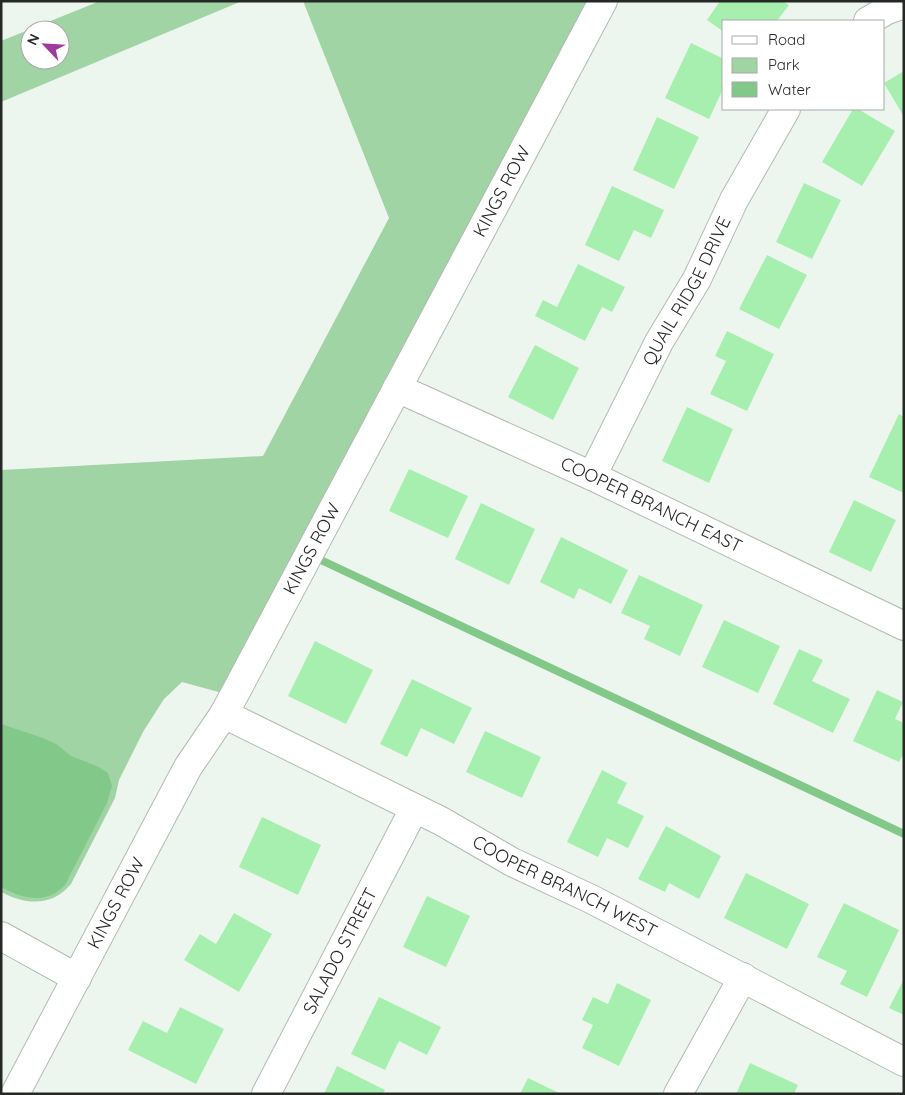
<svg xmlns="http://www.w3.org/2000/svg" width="905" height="1095" font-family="Quicksand,sans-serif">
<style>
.green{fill:#a1d4a5;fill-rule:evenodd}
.water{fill:#82c888}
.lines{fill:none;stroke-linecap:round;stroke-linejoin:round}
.stream{stroke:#82c888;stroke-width:8}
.building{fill:#a7efae}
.street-casing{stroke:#b2bab2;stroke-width:30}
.secondary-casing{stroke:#b2bab2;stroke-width:30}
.street{stroke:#fff;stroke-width:28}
.secondary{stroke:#fff;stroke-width:28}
.labels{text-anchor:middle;stroke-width:4;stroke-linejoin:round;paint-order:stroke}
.street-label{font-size:18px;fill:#252825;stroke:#fff}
</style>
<rect width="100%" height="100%" fill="#edf6ee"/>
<!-- green -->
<path class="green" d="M100,1H242L1,102V41ZM30,30H60V60H30Z
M303,1H603L233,696L182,682L164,699L143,732L119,780L115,798L71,884C52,907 26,905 1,892V470L263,456L389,218Z"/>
<!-- water -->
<path class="water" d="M1,724L43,738L56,744L71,756L99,767L108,773L112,786L107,803L65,885C46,905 24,899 1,887Z"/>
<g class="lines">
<!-- stream -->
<path class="stream" d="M323,561L904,834"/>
</g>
<!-- building -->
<path class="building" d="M720,1H783L789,5L777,21H724V32L707,20Z
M691,43L724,59V87L709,119L665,98Z
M904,71V117L884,83Z
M853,109H858L895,131L862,186L822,162Z
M657,117L699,137L674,189L633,170Z
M804,183L841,200L812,259L776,242Z
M612,186L664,210L651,238L634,230L619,261L585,245Z
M767,255L807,275L779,329L739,309Z
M578,264L625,287L612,312L602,307L585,341L535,316L543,300L557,307Z
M727,331L774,354L747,411L710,394L726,361L715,356Z
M535,345L579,368L553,420L508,397Z
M687,407L733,429L709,483L662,461Z
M899,414L904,417V493L869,477Z
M409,469L468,496L448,538L389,511Z
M854,500L896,520L871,572L829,552Z
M481,503L535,529L509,585L455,559Z
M561,537L628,570L611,604L579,588L574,599L540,582Z
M639,575L703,605L680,656L644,639L650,626L621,613Z
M724,620L780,646L758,693L702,667Z
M315,641L373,670L346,724L288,696Z
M799,649L823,660L812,681L850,699L833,733L773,704Z
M412,679L472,708L454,744L421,728L407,757L380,744Z
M877,690L903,702L895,719L904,723V753L899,762L853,741Z
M485,731L541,757L522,798L466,772Z
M602,770L627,783L617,803L644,816L628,848L607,838L598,857L567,842Z
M262,817L321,845L298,895L239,867Z
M666,826L721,856L699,899L669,883L665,892L638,879Z
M746,873L809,904L787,949L724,918Z
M427,896L470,916L446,967L403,947Z
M844,903L899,930L867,997L840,984L847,971L817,957Z
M234,913L272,934L239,992L184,960L200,934L216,944Z
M904,979V1015L889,1008Z
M617,983L651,1000L619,1066L582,1048L593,1025L582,1020L593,997L608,1004Z
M379,997L441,1027L427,1055L399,1041L385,1070L351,1054Z
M180,1007L224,1029L196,1084L128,1050L143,1021L167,1033Z
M750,1063L798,1085L794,1094H736Z
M337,1066L385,1090L383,1094H324Z
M528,1078L561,1094H520Z"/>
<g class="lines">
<defs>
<g id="street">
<path d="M868,21L887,10L904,4"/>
<path id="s1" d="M397,388L592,476L904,626"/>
<path id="s2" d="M592,476L659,342L697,279L734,200L786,109"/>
<path id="s3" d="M224,714L441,821L512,862L591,899L904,1062"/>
<path d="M1,936L77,978"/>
<path id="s4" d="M266,1094L414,809"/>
<path d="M678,1094L743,977"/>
</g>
<g id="secondary">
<path id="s5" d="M15,1094L188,767L224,714L603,1"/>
</g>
</defs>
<!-- street casing -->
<use href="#street" class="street-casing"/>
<!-- secondary casing -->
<use href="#secondary" class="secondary-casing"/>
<!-- street -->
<use href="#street" class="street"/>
<!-- secondary -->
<use href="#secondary" class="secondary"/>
</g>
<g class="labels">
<!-- street labels -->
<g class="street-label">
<text dy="6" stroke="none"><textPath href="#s5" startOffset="1026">KINGS ROW</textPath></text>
<text dy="6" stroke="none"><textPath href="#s2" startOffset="208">QUAIL RIDGE DRIVE</textPath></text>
<text dy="6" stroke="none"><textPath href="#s1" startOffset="280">COOPER BRANCH EAST</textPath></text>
<text dy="6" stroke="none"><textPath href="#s5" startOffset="621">KINGS ROW</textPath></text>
<text dy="6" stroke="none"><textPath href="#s3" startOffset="382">COOPER BRANCH WEST</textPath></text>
<text dy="6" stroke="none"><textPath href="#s5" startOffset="216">KINGS ROW</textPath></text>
<text dy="6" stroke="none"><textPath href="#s4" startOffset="161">SALADO STREET</textPath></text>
</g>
</g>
<!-- border -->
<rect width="905" height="1095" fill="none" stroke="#252825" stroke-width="5"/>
<!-- legend -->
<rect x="722" y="20" width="162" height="90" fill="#ffffff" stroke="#a8a9a8"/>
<rect x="732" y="36" width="25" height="8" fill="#ffffff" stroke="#a8a9a8"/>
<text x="768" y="45" font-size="15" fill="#252825">Road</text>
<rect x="732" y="58" width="25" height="15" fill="#a1d4a5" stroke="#a8a9a8"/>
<text x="768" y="70" font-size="15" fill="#252825">Park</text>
<rect x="732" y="82" width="25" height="15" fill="#82c888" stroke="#a8a9a8"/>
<text x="768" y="95" font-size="15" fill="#252825">Water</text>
<!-- north arrow -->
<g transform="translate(45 45) rotate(295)"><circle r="24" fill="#ffffff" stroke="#a8a9a8"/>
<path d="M0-4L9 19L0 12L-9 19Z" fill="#9e3ba1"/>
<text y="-8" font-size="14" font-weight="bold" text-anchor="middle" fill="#252825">N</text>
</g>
</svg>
